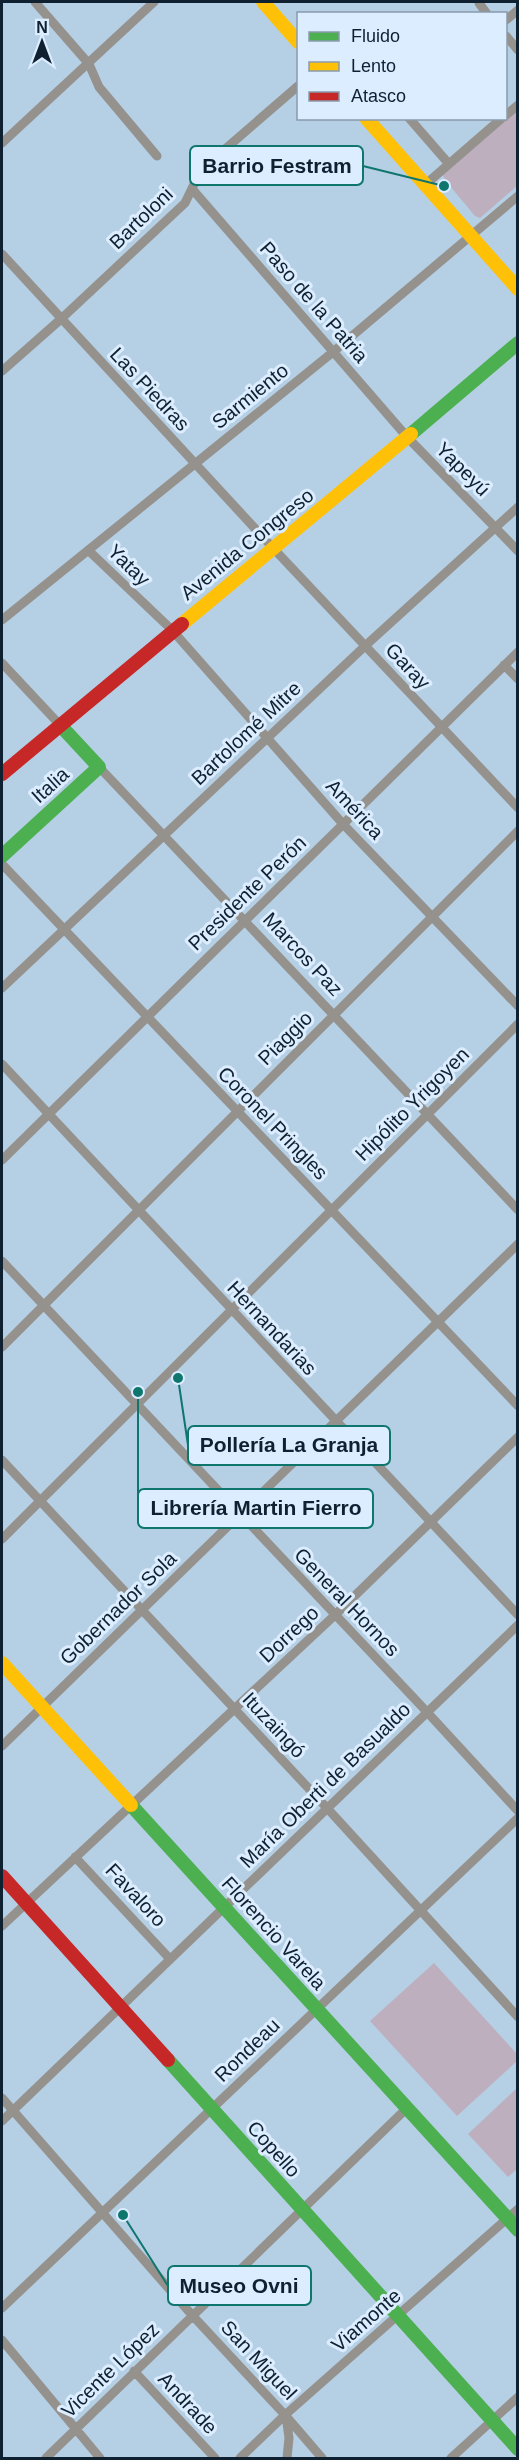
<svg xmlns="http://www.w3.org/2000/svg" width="519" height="2460" font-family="Arial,sans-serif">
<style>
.green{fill:#beafbe}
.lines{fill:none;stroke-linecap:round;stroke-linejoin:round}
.street{stroke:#95928e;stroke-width:9}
.fast{stroke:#4caf50;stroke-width:14}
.slow{stroke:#ffc107;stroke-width:14}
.jam{stroke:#c62828;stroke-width:14}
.labels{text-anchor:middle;stroke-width:6;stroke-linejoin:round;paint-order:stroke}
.street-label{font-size:20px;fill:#0f2131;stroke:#dbedfe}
.leader{fill:none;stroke:#0f766e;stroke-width:2}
.callout-dot{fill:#0f766e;stroke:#dbedfe;stroke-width:2}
.callout{fill:#dbedfe;stroke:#0f766e;stroke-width:2}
.callout-label{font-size:21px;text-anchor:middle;font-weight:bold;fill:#0f2131}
</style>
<rect width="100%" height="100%" fill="#b5cfe5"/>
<!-- green -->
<path class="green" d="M517,110V186L480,218L475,216L445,180L443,175Z
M434,1963L517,2054V2061L457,2116L370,2021Z
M517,2088V2169L508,2177L468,2134Z"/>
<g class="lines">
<!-- street -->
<path class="street" d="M35,2L89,64L99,87L157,156
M479,3L487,14
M506,20L518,10
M506,36L518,50
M506,115L518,105
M409,118L449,164
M2,143L154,2
M426,184L502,118
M193,190L408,438L518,551
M2,254L273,548L518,808
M2,371L61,319L185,203L198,176L209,163L298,86
M88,550L172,630L343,824L518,1006
M2,620L333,352L518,196
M2,663L60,725
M504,665L518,679
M99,767L518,1210
M2,864L518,1406
M2,988L365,646L518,507
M2,1064L518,1615
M2,1160L518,652
M2,1261L427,1712L518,1811
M2,1347L518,831
M2,1460L327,1808L518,2017
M2,1539L518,1024
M2,1746L518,1244
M75,1857L170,1959
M2,1926L335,1615L518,1437
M2,2098L192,2315L285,2415L322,2458
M2,2121L518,1625
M2,2308L518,1818
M2,2340L100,2458
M134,2371L215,2458
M286,2416L289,2438L287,2458
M46,2458L407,2108
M240,2458L285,2415L518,2209
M451,2458L518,2397"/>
<!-- fast -->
<path class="fast" d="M411,434L518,343
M2,856L99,767L60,725
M131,1805L518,2230
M168,2060L518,2449"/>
<!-- slow -->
<path class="slow" d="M263,2L298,42
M366,118L518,289
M182,624L411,434
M2,1663L131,1805"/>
<!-- jam -->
<path class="jam" d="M2,774L182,624
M2,1876L168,2060"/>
</g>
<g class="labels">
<!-- street labels -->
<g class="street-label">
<text transform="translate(141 218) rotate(-44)" y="7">Bartoloni</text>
<text transform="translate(314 302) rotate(49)" y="7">Paso de la Patria</text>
<text transform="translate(150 389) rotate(47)" y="7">Las Piedras</text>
<text transform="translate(250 396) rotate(-39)" y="7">Sarmiento</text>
<text transform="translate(463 469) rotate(45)" y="7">Yapeyú</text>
<text transform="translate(247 544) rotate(-39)" y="7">Avenida Congreso</text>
<text transform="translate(129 565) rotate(44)" y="7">Yatay</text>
<text transform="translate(408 666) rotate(47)" y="7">Garay</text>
<text transform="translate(246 733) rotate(-43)" y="7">Bartolomé Mitre</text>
<text transform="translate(50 785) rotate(-42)" y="7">Italia</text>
<text transform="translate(355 809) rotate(47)" y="7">América</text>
<text transform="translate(247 893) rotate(-44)" y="7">Presidente Perón</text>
<text transform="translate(303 954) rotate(47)" y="7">Marcos Paz</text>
<text transform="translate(285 1038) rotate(-45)" y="7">Piaggio</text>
<text transform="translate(412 1104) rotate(-45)" y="7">Hipólito Yrigoyen</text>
<text transform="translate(273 1123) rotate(46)" y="7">Coronel Pringles</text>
<text transform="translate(272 1328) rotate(47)" y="7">Hernandarias</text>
<text transform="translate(347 1602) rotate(46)" y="7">General Hornos</text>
<text transform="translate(118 1608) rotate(-44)" y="7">Gobernador Sola</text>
<text transform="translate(289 1634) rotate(-43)" y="7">Dorrego</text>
<text transform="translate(274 1725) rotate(47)" y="7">Ituzaingó</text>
<text transform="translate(325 1785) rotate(-44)" y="7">María Oberti de Basualdo</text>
<text transform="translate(136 1895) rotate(47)" y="7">Favaloro</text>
<text transform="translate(274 1933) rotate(48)" y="7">Florencio Varela</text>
<text transform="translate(247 2050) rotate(-44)" y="7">Rondeau</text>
<text transform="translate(274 2149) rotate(48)" y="7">Copello</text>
<text transform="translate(366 2320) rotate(-41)" y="7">Viamonte</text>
<text transform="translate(259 2360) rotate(47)" y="7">San Miguel</text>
<text transform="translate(110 2370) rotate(-44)" y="7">Vicente López</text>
<text transform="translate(188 2403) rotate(47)" y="7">Andrade</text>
</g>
</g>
<!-- callouts -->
<path class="leader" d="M444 186L363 166M178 1378L188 1445M138 1392L138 1508M123 2215L168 2286"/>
<g class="callout-dot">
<circle cx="444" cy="186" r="6"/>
<circle cx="178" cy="1378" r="6"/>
<circle cx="138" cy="1392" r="6"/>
<circle cx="123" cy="2215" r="6"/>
</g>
<g class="callout">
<rect x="190" y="146" width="173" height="39" rx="6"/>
<rect x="188" y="1426" width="202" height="39" rx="6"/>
<rect x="138" y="1489" width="235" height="39" rx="6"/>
<rect x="168" y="2266" width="143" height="39" rx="6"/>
</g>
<g class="callout-label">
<text x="277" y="173">Barrio Festram</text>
<text x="289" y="1452">Pollería La Granja</text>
<text x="256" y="1515">Librería Martin Fierro</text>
<text x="239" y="2293">Museo Ovni</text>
</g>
<!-- border -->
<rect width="519" height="2460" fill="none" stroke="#0f2131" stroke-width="6"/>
<!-- legend -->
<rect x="297" y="12" width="210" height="108" fill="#dbedfe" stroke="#899bac" stroke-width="1.5"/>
<rect x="309" y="32" width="30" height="9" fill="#4caf50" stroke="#899bac" stroke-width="1.5"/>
<text x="351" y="42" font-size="18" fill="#0f2131">Fluido</text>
<rect x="309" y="62" width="30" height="9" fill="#ffc107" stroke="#899bac" stroke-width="1.5"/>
<text x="351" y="72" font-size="18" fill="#0f2131">Lento</text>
<rect x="309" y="92" width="30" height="9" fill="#c62828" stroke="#899bac" stroke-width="1.5"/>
<text x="351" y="102" font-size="18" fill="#0f2131">Atasco</text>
<!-- north arrow -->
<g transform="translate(42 42)" stroke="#dbedfe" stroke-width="4.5" paint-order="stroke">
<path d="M0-4.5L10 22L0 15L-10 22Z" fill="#0f2131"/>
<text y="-9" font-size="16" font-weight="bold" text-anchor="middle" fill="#0f2131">N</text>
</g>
</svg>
